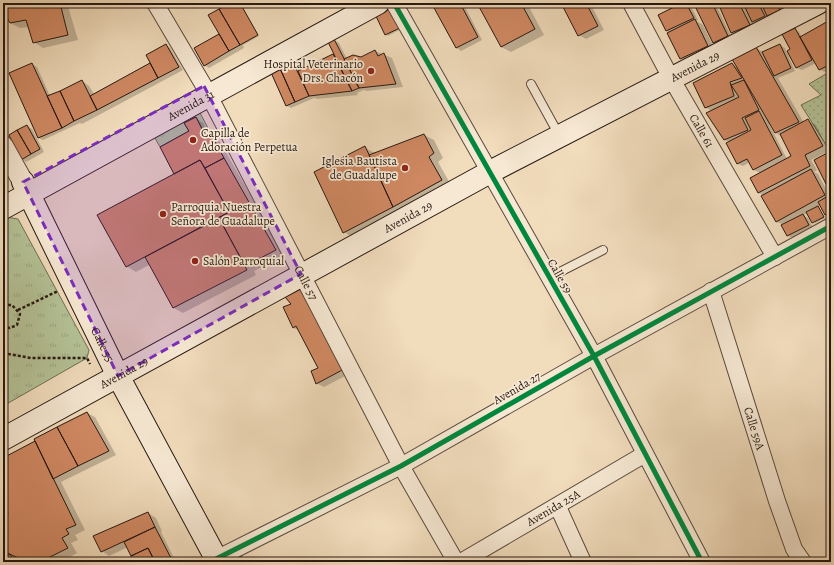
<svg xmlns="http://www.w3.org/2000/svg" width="834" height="565" font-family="Alegreya,serif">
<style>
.grass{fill:url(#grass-tufts);stroke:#6e6d54}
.garden{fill:url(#garden-dots);stroke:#6e6d54}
.shadow{fill:#0003;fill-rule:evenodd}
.building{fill:#d08963;stroke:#271812}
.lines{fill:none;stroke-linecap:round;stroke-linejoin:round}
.service-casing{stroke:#5a493c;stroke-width:10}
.minor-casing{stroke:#5a493c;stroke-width:18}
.tertiary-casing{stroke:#5a493c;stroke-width:22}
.secondary-casing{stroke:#271812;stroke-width:24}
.path{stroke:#271812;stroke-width:2.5;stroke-dasharray:3 2;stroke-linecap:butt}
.service{stroke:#f6e8d3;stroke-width:8}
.minor{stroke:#f6e8d3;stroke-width:16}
.tertiary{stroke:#f6e8d3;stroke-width:20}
.secondary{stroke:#f6e8d3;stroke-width:22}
.cycleway-casing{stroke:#f6e8d3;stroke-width:8}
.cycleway{stroke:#00873e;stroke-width:5}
.marked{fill:#7b2cbf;fill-opacity:0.2;stroke:#7b2cbf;stroke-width:3;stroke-dasharray:8 5;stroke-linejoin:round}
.poi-dot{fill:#8f2418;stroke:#f6e8d3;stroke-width:1.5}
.labels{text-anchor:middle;stroke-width:3.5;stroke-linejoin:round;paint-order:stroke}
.poi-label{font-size:12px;fill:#271812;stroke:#f6e8d3;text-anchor:start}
.street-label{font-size:12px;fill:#271812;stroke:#f6e8d3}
</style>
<defs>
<pattern id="grass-tufts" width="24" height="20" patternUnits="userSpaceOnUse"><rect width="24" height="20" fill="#b4c296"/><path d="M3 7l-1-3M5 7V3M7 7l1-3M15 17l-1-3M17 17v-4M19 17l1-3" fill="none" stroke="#9ba680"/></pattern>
<pattern id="garden-dots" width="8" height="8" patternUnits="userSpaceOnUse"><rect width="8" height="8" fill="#b4c296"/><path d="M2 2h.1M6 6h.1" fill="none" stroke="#9ba680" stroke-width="1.8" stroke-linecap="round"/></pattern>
</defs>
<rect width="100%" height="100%" fill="#f1dcbc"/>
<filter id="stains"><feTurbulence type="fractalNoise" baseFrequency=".005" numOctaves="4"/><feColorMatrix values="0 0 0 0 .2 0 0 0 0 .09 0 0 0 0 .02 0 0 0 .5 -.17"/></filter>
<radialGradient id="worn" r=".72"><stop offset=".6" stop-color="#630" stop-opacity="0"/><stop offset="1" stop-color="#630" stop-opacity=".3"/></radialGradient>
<!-- grass -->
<path class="grass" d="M197,107L209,130L204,133L196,117L184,123L189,131L160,147L151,131Z
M6,217L18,219L89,350L87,358L3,406V218Z"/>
<!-- garden -->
<path class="garden" d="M831,71V99L827,102L831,108V146L828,148L801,105L821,95L809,84Z"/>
<!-- shadow -->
<path class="shadow" d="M3,3H67L78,40L43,48L34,42L29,27L20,28L10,23L3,10Z
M232,3H240L259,36L243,45L244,48L209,68L204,65L195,48L220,34Z
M279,3H292L283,7Z
M441,3H463L482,40L461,51L457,48L435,6Z
M478,3H527L544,35L511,52L501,47Z
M533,3H545L539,6Z
M562,3H590L604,30L586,39L579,35Z
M664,3H689L698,20L696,21L703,25L715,50L688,63L681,58L670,33L667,31L659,16L671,10Z
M698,3H715L732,38L719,45L714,42Z
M719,3H800L787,9L781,6L784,12L772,18L767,15L769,19L758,24L753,21L756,29L740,36L732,32Z
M375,12L405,27L388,36Z
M830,21L831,69L825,72L820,70L816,63L802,70L797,68L791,49L795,29L799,32L802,37Z
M334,40L339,43L347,59L361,58L375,51L392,58L403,87L367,91L364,90L357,93L358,95L317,99L314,98L291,108L286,105L291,59L296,62L300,71L333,55L336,57Z
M166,45L170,48L183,70L82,124L80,123L43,140L39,138L32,64L37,67L50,96L82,81L89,86L94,94L151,64Z
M780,45L785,48L795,71L778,78L804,123L808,121L816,125L829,151L811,160L817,170L814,172L818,174L831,198V214H826L821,205L818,207L825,218L815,223L808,213L803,215L808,218L813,228L793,238L788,236L782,224L777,222L764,196L759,193L760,173L754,170L750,162L743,166L738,164L730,142L725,140L712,111L705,107L732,64L739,69L756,48L763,52ZM771,123L776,133L781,136L792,157L787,159L769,124Z
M196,118L203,123L208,132L216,135L285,255L254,271L256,275L183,313L174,308L151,264L136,272L126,266L176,174Z
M27,126L32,129L44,152L26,162L22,159Z
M424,135L434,140L443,158L438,162L451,185L354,238L344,232L365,148L375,153Z
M293,304L353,372L324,387L316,383L319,369L300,331L294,328L284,308Z
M87,413L95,417L116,455L61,482L85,530L75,535L78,540L71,543L77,553L61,562H27L13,556L17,562L13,558H11L13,562H3V559L11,555L3,551V459Z
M148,513L156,518L162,531L161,532L176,562H134L128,547L109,556L102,551Z
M241,557L249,561V562H238L237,560Z"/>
<!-- building -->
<path class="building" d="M3,3H60L68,35L33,43L26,20L10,23L3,12Z
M230,3H240L258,35L240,45L219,9Z
M278,3H288L280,7Z
M439,3H460L478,37L456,48L433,6Z
M477,3H521L535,29L501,47Z
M561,3H586L598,26L578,36Z
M662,3H674L665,8Z
M682,3H686L694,18L666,31L658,15Z
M696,3H712L728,36L713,43L694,4Z
M718,3H739L750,25L731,33Z
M743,3H758L765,16L752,22Z
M761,3H777L780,10L767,16Z
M780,3H791L781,7Z
M385,6L395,8L404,26L385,35L374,12Z
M219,9L240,45L229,51L208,15Z
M695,19L708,46L680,59L667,33Z
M830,20L831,64L819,70L800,37Z
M795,28L812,60L796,68L787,51L790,49L782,34Z
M219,34L229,51L204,66L194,48Z
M334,39L359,88L352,91L328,42Z
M166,44L179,67L158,78L146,55Z
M780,44L791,68L774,76L762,52Z
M756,47L799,122L775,133L732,59Z
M375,50L378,56L384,53L396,84L359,88L344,59L353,55L361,57Z
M333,54L352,91L309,96L298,71Z
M291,58L309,96L295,102L278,64Z
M32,63L62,128L38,138L9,73Z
M150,63L158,78L97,110L90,96Z
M732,63L742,78L730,82L734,96L705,108L693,83Z
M278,64L295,102L286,106L269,68Z
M82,80L97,110L74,121L60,91Z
M744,80L759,110L742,118L748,130L724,140L706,113L739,97L731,85Z
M60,91L74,121L62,128L47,96Z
M759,111L782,155L753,170L747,159L737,164L726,143L751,130L745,118Z
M196,117L204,133L209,130L224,158L205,168L200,160L174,174L160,147L189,131L184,123Z
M808,119L823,146L805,155L810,166L758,193L750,178L791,156L780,134Z
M27,125L40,149L31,154L17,130Z
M17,130L31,154L21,160L9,135Z
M424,134L434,153L429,157L442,180L393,207L369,155Z
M365,146L393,207L343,233L314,172Z
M831,151V194L814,160Z
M224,158L276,250L245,266L219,218L229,212L205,168Z
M200,160L229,212L126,267L97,215Z
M811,169L825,195L776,222L761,196Z
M828,196L831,202V212L825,215L818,202Z
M818,206L824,217L812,223L806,212Z
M803,214L809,225L787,236L781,225Z
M219,218L247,270L173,308L145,257Z
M305,287L346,368L316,384L311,371L318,368L296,326L293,328L283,307L291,304L285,297Z
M87,412L109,451L78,466L57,427Z
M57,427L78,466L53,479L34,439Z
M35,441L76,525L66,529L69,534L62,538L68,548L40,562H27L3,551V517L8,514L3,506V458Z
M3,506L8,514L3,517Z
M148,512L155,527L101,552L93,536Z
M155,527L173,562H155L148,548L131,556L124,542Z
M148,548L155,562H133L131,556Z
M10,554L14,562H3V558Z
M241,556L244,561L237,562L235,559Z"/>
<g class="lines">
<defs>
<path id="service" d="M531,84L559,135
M550,277L603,250"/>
<g id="minor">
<path id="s1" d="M155,3L204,86L401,466L456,562"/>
<path d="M394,3L594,356L702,562"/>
<path id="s2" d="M631,3L671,78L775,257"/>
<path id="s3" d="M711,291L777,501L794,549L803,562"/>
<path d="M558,507L583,562"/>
<path d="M216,559L401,466L594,356L831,226"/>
<path id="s4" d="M461,562L645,454"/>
</g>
<path id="tertiary" d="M3,146L23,182"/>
<g id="secondary">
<path id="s5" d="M23,182L118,376L218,562"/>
<path id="s6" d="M3,208L378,3"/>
<path id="s7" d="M3,439L490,172L818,3"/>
</g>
</defs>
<!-- service casing -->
<use href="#service" class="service-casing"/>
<!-- minor casing -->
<use href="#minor" class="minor-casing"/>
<!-- tertiary casing -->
<use href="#tertiary" class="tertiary-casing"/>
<!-- secondary casing -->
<use href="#secondary" class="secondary-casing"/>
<!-- path -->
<path class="path" d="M3,305H12L20,314L17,325L10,328L3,327
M18,310L58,291
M3,353L31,358H87L90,364"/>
<!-- service -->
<use href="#service" class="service"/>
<!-- minor -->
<use href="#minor" class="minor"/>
<!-- tertiary -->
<use href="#tertiary" class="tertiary"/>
<!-- secondary -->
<use href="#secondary" class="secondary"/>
<defs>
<path id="cycleway" d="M394,3L594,356L702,562
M210,562L401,466L594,356L831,226"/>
</defs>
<!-- cycleway casing -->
<use href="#cycleway" class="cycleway-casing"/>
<!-- cycleway -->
<use href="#cycleway" class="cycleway"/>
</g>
<!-- marked area -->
<path class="marked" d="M204,86L301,274L118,376L23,182Z"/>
<!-- markers -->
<g class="poi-dot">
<circle cx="371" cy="71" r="4"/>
<circle cx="193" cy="140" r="4"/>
<circle cx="405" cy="168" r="4"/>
<circle cx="163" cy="214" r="4"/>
<circle cx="195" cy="261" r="4"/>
</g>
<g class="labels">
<!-- poi labels -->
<g class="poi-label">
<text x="363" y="68" text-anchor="end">Hospital Veterinario<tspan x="363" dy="14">Drs. Chacón</tspan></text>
<text x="201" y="137">Capilla de<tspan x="201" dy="14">Adoración Perpetua</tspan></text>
<text x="397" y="165" text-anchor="end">Iglesia Bautista<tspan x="397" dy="14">de Guadalupe</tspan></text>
<text x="171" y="211">Parroquia Nuestra<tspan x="171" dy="14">Señora de Guadalupe</tspan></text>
<text x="203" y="265">Salón Parroquial</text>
</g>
<!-- street labels -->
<g class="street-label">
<text dy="4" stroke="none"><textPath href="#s7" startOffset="786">Avenida 29</textPath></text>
<text dy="4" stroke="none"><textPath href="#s6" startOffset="214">Avenida 31</textPath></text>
<text dy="4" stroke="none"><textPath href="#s2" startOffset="146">Calle 61</textPath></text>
<text dy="4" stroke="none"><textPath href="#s7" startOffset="462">Avenida 29</textPath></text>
<text transform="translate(560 276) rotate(60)" y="4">Calle 59</text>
<text dy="4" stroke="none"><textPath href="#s1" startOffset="318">Calle 57</textPath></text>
<text dy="4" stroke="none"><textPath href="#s5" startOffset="181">Calle 55</textPath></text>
<text dy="4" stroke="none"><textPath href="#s7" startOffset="138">Avenida 29</textPath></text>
<text transform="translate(517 388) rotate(-30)" y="4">Avenida 27</text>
<text dy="4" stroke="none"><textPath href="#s3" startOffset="144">Calle 59A</textPath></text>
<text dy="4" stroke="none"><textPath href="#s4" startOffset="107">Avenida 25A</textPath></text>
</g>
</g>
<!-- margin -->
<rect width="834" height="565" fill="none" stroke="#f1dcbc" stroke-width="16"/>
<rect x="4" y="4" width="826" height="557" fill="none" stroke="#271812" stroke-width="2"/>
<rect x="8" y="8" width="818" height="549" fill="none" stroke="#271812"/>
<rect width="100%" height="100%" filter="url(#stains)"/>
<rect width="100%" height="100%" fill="url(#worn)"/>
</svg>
